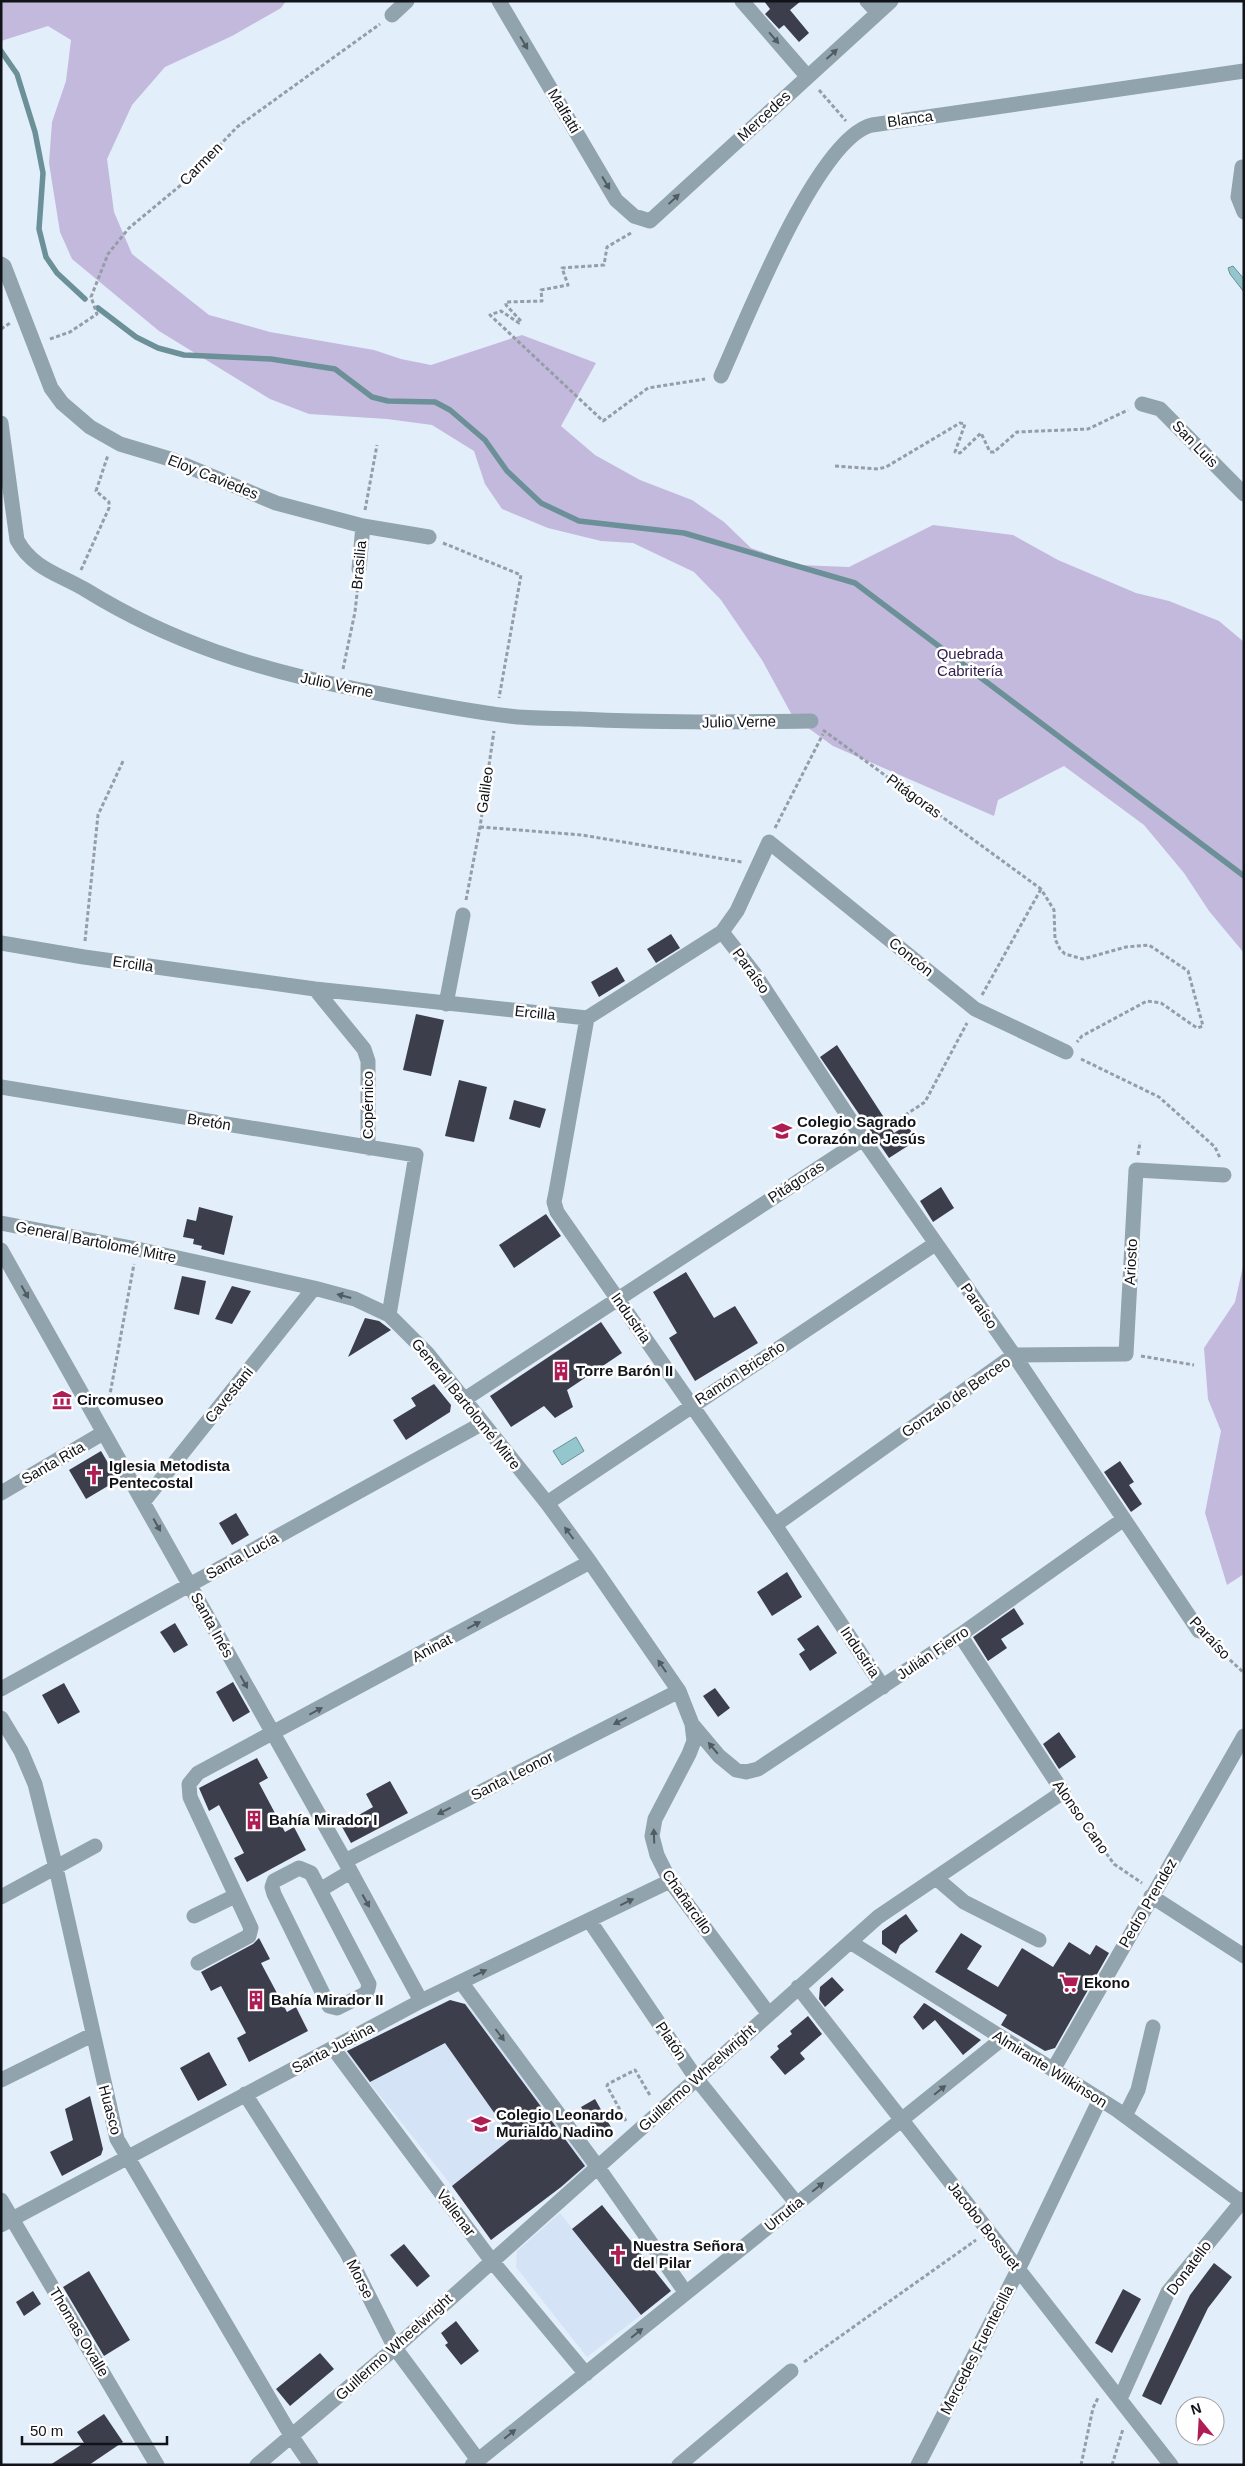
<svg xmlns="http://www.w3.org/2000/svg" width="1245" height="2466" font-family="Helvetica,sans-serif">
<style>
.built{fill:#d4e3f6}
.green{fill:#c3b9dd}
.water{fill:#94c6ce;stroke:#6c9097}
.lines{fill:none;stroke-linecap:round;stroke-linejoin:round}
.stream{stroke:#6c9097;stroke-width:5.5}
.building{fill:#3c3f4b}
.path{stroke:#959da7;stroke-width:3;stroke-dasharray:4 2.5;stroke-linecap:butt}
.minor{stroke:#91a3ac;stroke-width:15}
.oneway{fill:#505b62}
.labels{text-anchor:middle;stroke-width:5;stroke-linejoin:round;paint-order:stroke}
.street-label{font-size:15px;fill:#101318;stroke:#fff}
.park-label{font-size:15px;fill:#32204f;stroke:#fff}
.poi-label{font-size:15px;font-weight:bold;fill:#101318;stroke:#fff;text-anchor:start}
</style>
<rect width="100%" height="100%" fill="#e3eefb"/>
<!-- built -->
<path class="built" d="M450,2001L469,2004L590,2166L491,2240L452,2186L345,2052Z
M560,2213L641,2315L587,2357L516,2267L517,2251Z"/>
<!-- green -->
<path class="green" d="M1,1H286L281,8L232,36L165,67L132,105L107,159L114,212L132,254L209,315L270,332L374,350L401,359L431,365L522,335L596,363L561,426L595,455L640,480L692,500L724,522L751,548L799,565L849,567L933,525L1013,535L1058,560L1136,593L1169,601L1219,621L1244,642V953L1209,911L1184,873L1144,825L1064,766L998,800L994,816L833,746L793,717L762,660L721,600L694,572L633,543L601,541L548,528L502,509L485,484L474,451L432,425L387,419L309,414L270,399L159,331L72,259L60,232L49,163L52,122L66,81L71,40L48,26L1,41Z
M1244,1262V1574L1227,1585L1205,1513L1221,1431L1208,1399L1204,1348L1235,1302Z"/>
<!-- water -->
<path class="water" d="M1233,266L1244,279V292L1230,274L1228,268Z
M576,1437L584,1451L562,1465L553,1451Z"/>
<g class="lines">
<!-- stream -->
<path class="stream" d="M1,51L17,74L35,132L43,173L39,229L46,257L57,273L85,299
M98,308L136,337L158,348L184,355L271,359L335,369L372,397L388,401L435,402L450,410L485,440L507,471L541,503L579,521L684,533L855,583L1244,876"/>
</g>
<!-- building -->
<path class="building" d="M764,1H801L790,10L809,33L799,42L784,25L779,29L765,14L770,9Z
M671,934L680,948L656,963L647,949Z
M617,967L625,981L599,997L591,982Z
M416,1014L444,1020L431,1076L403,1070Z
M837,1045L894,1133L907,1125L917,1140L889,1158L820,1057Z
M459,1080L487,1087L474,1142L445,1136Z
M514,1100L546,1109L540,1128L509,1119Z
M941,1187L954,1208L933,1222L920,1201Z
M199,1207L233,1216L224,1255L201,1249L202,1246L193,1244L194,1239L183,1237L187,1219L196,1221Z
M546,1214L561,1236L514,1268L499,1245Z
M686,1272L714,1318L735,1306L758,1343L695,1381L669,1338L677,1333L653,1292Z
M182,1276L206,1281L199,1315L174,1309Z
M232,1286L251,1291L232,1324L215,1319Z
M365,1318L379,1321L391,1330L348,1357Z
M601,1322L622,1353L567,1390L573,1407L555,1418L544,1406L511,1427L490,1396Z
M434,1384L451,1405L450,1412L406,1440L393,1420L416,1406L411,1398Z
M101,1451L118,1480L86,1499L69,1470Z
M1120,1461L1134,1482L1129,1485L1142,1504L1131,1512L1104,1472Z
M236,1513L249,1535L232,1545L219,1523Z
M787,1572L802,1597L772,1616L757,1592Z
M1014,1608L1024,1624L1001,1639L1007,1648L988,1661L973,1637Z
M175,1623L188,1645L174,1653L160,1632Z
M818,1625L837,1653L810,1671L799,1654L805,1650L797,1639Z
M233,1682L250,1712L233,1722L216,1692Z
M64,1683L80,1712L58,1724L42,1695Z
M715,1688L730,1708L718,1717L703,1696Z
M1059,1732L1076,1757L1059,1769L1043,1744Z
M257,1758L268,1778L259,1783L285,1832L294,1827L306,1850L247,1882L234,1858L244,1853L219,1805L209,1811L199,1788Z
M390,1781L408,1813L351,1843L341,1825L373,1807L366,1794Z
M906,1914L918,1931L900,1945L896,1954L882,1944V1931Z
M961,1933L982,1946L967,1969L998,1987L1022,1948L1053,1967L1069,1942L1090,1955L1096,1945L1109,1953L1055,2048L1045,2051L1001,2025L1007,2015L935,1972Z
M259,1938L270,1959L261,1963L287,2012L296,2007L308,2031L249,2062L237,2038L246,2033L221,1986L211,1991L201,1972L253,1944Z
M832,1977L844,1990L825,2007L819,1999L820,1987Z
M450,2000L465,2004L585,2166L561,2187L491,2240L452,2186L512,2138L445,2043L370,2082L347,2051Z
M924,2003L926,2004L981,2040L963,2055L935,2020L923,2030L913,2017Z
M808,2016L822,2034L800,2053L805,2059L785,2075L770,2057L779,2049L777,2046L792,2034L790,2031Z
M209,2052L227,2085L198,2101L180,2068Z
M90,2096L103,2149L101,2155L62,2176L50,2152L73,2140L65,2109Z
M595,2099L612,2129L598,2136L581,2107Z
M602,2205L671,2291L641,2315L572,2229Z
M404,2244L430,2276L417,2287L390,2255Z
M1214,2263L1232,2277L1208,2308L1161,2405L1142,2396L1190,2295Z
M89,2271L130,2340L104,2356L63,2287Z
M1123,2289L1141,2299L1112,2353L1095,2343Z
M33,2291L41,2304L24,2316L16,2302Z
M456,2321L479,2351L461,2365L445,2345L448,2343L441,2333Z
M320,2353L334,2369L290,2406L276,2389Z
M104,2414L123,2442L89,2465H50L84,2443L77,2432Z"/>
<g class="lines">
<!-- path -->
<path class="path" d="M819,90L846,121
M631,233L607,247L604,265L562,268L568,285L541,290L542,301L506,302V305L521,321L519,323L501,311L490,315L603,421L648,388L705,379
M1,329L10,323
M50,339L70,332L97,314L91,297L108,254L129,228L187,180L237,127L380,24
M835,466L878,469L886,467L960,423L965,424L955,452L960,453L981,433L990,452H994L1017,432L1088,429L1128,410
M365,510L377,445
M443,543L521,575L499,698
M81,570L109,508V502L96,491L108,455
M343,669L355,612L358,584
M823,730L1041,889L1054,910L1055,939L1060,949L1065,954L1083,959L1126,947L1149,945L1188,971L1203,1026L1197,1028L1161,1003L1147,1001L1082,1036L1077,1042
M480,827L582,835L742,862
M775,828L823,734
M466,900L480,827L494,731
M85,941L98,815L124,759
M982,995L1041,889
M1081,1059L1159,1097L1215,1147L1220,1158
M878,1133L925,1102L967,1023
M1138,1155L1140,1142
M1141,1356L1194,1365
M108,1405L134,1264
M1211,1642L1244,1673
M1072,1806L1114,1864L1142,1883
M626,2121L607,2086L608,2084L635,2070L651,2097
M804,2362L976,2240
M1081,2465L1093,2408L1098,2398
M1112,2465L1123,2429"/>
<!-- minor -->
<path class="minor" d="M499,1L616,200L634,216L650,221L891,1
M742,1L807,76
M867,1L878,13
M392,15L407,1
M1242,167L1238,197L1244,212
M1,264L4,266L51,388L62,403L90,427L120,444L170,459L276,503L363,526L429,537
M721,376C745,323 817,138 872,125L1244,71
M1142,404L1160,409L1244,494
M1,423L17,540C33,569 59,574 86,590C170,642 259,670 356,689C407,699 458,710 509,716C532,719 556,718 580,719C657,723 734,722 811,721
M359,569L363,526
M722,932L754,973L863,1139L1014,1355L1199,1631
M1,943L84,957L315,989L587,1018L722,932L737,911L769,842L975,1009L1066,1052
M315,989L364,1049L368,1061V1148
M446,1004L463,915
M587,1018L556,1192L554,1202L557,1212L775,1525L883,1687
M1,1087L416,1155L389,1315
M1,1223L137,1249L314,1288L355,1299L389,1315L427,1353L547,1503L590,1562L679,1691L692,1724L719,1756L736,1770L746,1772L758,1769L960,1635L1124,1519
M1,1250L345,1861L421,2001
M465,1399L863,1139
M1,1493L103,1433
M144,1501L314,1288
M547,1503L935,1244
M775,1525L1014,1355L1126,1354L1136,1170L1224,1175
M1,1689L483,1423
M1,1718L21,1751L35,1784L56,1868L117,2139L292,2437L311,2465
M692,1724L694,1741L689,1754L655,1819L652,1836L657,1855L670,1881L768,2013
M345,1861L679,1691
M299,1868L311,1873L369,1984L367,1993L337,2008L329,2006L274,1894L272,1887L274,1881Z
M936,1878L964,1902L1039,1940
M320,1890L350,1872
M1151,1896L1244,1956
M1,1897L95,1846
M194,1916L235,1896
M589,1920L696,2078L797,2204
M850,1942L1117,2110L1244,2204
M198,1963L249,1936L251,1928L190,1797L189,1784L198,1773L590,1562
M461,1982L597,2166L686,2293
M798,1987L1171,2465
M333,2048L491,2260L586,2374
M1053,2070L1244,1736
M1,2080L92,2035
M245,2094L347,2253L395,2348L478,2460
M1125,2116L1138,2090L1153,2027
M1,2200L157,2465
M1,2225L421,2001L670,1881
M1120,2399L1168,2292L1244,2199
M257,2465L395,2348L878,1917L1063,1792L960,1635
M472,2465L1002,2039
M679,2465L791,2371
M918,2465L1018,2270L1100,2099"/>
</g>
<!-- one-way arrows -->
<defs><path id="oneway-solid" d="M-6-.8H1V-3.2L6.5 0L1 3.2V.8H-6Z" transform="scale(1.25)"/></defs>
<g class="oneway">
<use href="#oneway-solid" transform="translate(774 38) rotate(49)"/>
<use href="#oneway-solid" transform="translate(524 43) rotate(59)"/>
<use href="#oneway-solid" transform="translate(832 54) rotate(-42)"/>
<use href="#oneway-solid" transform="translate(606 183) rotate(59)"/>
<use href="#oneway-solid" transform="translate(674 199) rotate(-43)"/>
<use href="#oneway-solid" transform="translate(25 1292) rotate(61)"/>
<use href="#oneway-solid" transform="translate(344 1296) rotate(-165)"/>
<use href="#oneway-solid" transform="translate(157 1525) rotate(61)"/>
<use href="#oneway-solid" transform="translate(569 1533) rotate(-127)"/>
<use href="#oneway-solid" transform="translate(474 1625) rotate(-28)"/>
<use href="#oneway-solid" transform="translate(662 1666) rotate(-124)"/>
<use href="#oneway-solid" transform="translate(244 1682) rotate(61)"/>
<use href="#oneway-solid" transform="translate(316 1711) rotate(-28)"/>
<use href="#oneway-solid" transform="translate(620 1721) rotate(153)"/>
<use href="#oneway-solid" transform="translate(713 1748) rotate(-130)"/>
<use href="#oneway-solid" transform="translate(444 1811) rotate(153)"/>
<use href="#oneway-solid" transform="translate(654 1836) rotate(-92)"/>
<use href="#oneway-solid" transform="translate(366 1901) rotate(61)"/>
<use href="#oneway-solid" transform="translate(627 1902) rotate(-26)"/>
<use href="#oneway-solid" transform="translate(480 1973) rotate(-25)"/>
<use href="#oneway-solid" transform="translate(500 2035) rotate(53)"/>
<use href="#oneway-solid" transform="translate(940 2090) rotate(-39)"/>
<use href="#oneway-solid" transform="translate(818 2187) rotate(-39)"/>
<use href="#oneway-solid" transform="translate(637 2333) rotate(-39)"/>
<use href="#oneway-solid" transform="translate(510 2434) rotate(-39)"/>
</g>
<!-- icons -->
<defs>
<symbol id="school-bare" viewBox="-9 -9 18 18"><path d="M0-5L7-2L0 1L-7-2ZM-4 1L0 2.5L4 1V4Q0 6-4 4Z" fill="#ae1e54" stroke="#fff" stroke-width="2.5" paint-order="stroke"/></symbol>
<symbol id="building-bare" viewBox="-9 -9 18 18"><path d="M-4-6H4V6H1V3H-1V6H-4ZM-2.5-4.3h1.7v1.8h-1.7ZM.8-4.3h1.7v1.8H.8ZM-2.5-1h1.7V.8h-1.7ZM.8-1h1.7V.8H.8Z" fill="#ae1e54" stroke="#fff" stroke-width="2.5" paint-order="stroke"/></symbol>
<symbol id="museum-bare" viewBox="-9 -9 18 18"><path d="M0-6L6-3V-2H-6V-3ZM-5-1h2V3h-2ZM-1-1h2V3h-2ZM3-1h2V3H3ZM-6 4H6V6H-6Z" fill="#ae1e54" stroke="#fff" stroke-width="2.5" paint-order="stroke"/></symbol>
<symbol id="church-bare" viewBox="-9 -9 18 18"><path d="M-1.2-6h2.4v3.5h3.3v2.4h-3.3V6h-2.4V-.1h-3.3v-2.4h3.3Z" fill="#ae1e54" stroke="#fff" stroke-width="2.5" paint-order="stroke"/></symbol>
<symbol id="supermarket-bare" viewBox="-9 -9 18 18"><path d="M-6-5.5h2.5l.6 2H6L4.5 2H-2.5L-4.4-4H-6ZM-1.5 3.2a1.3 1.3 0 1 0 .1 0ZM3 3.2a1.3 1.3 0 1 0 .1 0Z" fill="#ae1e54" stroke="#fff" stroke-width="2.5" paint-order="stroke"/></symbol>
</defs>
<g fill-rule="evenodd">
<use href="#school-bare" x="768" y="1117" width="28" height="28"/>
<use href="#building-bare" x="547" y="1357" width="28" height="28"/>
<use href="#museum-bare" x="48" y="1386" width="28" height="28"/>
<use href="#church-bare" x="80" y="1461" width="28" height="28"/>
<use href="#building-bare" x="240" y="1806" width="28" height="28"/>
<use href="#supermarket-bare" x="1055" y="1969" width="28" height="28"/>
<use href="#building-bare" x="242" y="1986" width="28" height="28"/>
<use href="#school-bare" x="467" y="2110" width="28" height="28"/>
<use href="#church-bare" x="604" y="2241" width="28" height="28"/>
</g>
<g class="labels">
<!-- street labels -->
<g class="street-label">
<text transform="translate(564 111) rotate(59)" y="5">Malfatti</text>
<text transform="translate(764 116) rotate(-43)" y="5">Mercedes</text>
<text transform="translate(910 119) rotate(-8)" y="5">Blanca</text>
<text transform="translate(201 164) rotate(-45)" y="5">Carmen</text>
<text transform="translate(1195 444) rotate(46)" y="5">San Luis</text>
<text transform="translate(213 477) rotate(22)" y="5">Eloy Caviedes</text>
<text transform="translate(359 565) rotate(-85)" y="5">Brasilia</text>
<text transform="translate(337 685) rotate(12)" y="5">Julio Verne</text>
<text transform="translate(739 722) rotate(-1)" y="5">Julio Verne</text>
<text transform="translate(485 790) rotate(-82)" y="5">Galileo</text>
<text transform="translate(914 796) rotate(36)" y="5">Pitágoras</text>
<text transform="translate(911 957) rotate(39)" y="5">Concón</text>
<text transform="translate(133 964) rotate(8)" y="5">Ercilla</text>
<text transform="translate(751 971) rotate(54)" y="5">Paraíso</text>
<text transform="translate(535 1013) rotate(6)" y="5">Ercilla</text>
<text transform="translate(368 1105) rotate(-90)" y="5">Copérnico</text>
<text transform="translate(209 1122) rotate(9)" y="5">Bretón</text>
<text transform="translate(796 1182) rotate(-33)" y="5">Pitágoras</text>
<text transform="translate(96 1242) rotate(11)" y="5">General Bartolomé Mitre</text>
<text transform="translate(1131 1262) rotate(-87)" y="5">Ariosto</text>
<text transform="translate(979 1306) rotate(55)" y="5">Paraíso</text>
<text transform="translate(631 1318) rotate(55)" y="5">Industria</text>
<text transform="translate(740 1373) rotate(-33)" y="5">Ramón Briceño</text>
<text transform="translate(229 1395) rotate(-51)" y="5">Cavestani</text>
<text transform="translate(956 1397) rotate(-35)" y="5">Gonzalo de Berceo</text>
<text transform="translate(466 1404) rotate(51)" y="5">General Bartolomé Mitre</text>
<text transform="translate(53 1463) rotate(-30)" y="5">Santa Rita</text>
<text transform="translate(242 1556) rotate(-29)" y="5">Santa Lucía</text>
<text transform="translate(212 1625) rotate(61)" y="5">Santa Inés</text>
<text transform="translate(1210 1638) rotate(47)" y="5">Paraíso</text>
<text transform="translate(432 1648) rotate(-28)" y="5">Aninat</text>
<text transform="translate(860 1652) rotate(56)" y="5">Industria</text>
<text transform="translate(933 1653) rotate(-34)" y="5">Julián Fierro</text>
<text transform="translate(512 1776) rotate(-27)" y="5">Santa Leonor</text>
<text transform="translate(1081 1817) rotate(55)" y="5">Alonso Cano</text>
<text transform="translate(687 1902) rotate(55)" y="5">Chañarcillo</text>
<text transform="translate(1148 1903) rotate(-60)" y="5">Pedro Prendez</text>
<text transform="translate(671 2041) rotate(56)" y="5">Platón</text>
<text transform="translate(333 2048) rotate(-28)" y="5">Santa Justina</text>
<text transform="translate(1050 2069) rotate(32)" y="5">Almirante Wilkinson</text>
<text transform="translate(697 2078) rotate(-42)" y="5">Guillermo Wheelwright</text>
<text transform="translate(110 2110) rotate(75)" y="5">Huasco</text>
<text transform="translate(456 2213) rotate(53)" y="5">Vallenar</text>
<text transform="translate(784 2214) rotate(-39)" y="5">Urrutia</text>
<text transform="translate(984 2226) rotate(52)" y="5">Jacobo Bossuet</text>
<text transform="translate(1189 2268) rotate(-53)" y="5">Donatello</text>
<text transform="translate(360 2279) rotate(63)" y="5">Morse</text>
<text transform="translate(79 2332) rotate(59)" y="5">Thomas Ovalle</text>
<text transform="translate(394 2347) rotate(-42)" y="5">Guillermo Wheelwright</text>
<text transform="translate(977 2350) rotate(-63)" y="5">Mercedes Fuentecilla</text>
</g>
<!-- park labels -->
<g class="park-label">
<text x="970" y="659">Quebrada<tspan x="970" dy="17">Cabritería</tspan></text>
</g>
<!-- poi labels -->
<g class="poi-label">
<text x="797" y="1127">Colegio Sagrado<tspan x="797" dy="17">Corazón de Jesús</tspan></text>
<text x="576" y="1376">Torre Barón II</text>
<text x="77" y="1405">Circomuseo</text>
<text x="109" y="1471">Iglesia Metodista<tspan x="109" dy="17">Pentecostal</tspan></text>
<text x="269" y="1825">Bahía Mirador I</text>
<text x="1084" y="1988">Ekono</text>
<text x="271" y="2005">Bahía Mirador II</text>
<text x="496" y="2120">Colegio Leonardo<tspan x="496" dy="17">Murialdo Nadino</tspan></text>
<text x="633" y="2251">Nuestra Señora<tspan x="633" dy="17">del Pilar</tspan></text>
</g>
</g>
<!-- border -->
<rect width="1245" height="2466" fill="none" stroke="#101318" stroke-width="5"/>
<!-- north arrow -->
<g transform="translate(1200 2421) rotate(342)"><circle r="24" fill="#ffffff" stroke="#9fa1a3"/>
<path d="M0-4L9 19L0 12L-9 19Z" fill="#ae1e54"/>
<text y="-8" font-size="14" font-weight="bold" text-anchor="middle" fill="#101318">N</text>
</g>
<!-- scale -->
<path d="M22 2436v8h145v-8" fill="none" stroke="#101318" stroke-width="2.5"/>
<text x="30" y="2436" font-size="15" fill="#101318" stroke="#ffffff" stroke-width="4" paint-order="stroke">50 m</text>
</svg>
